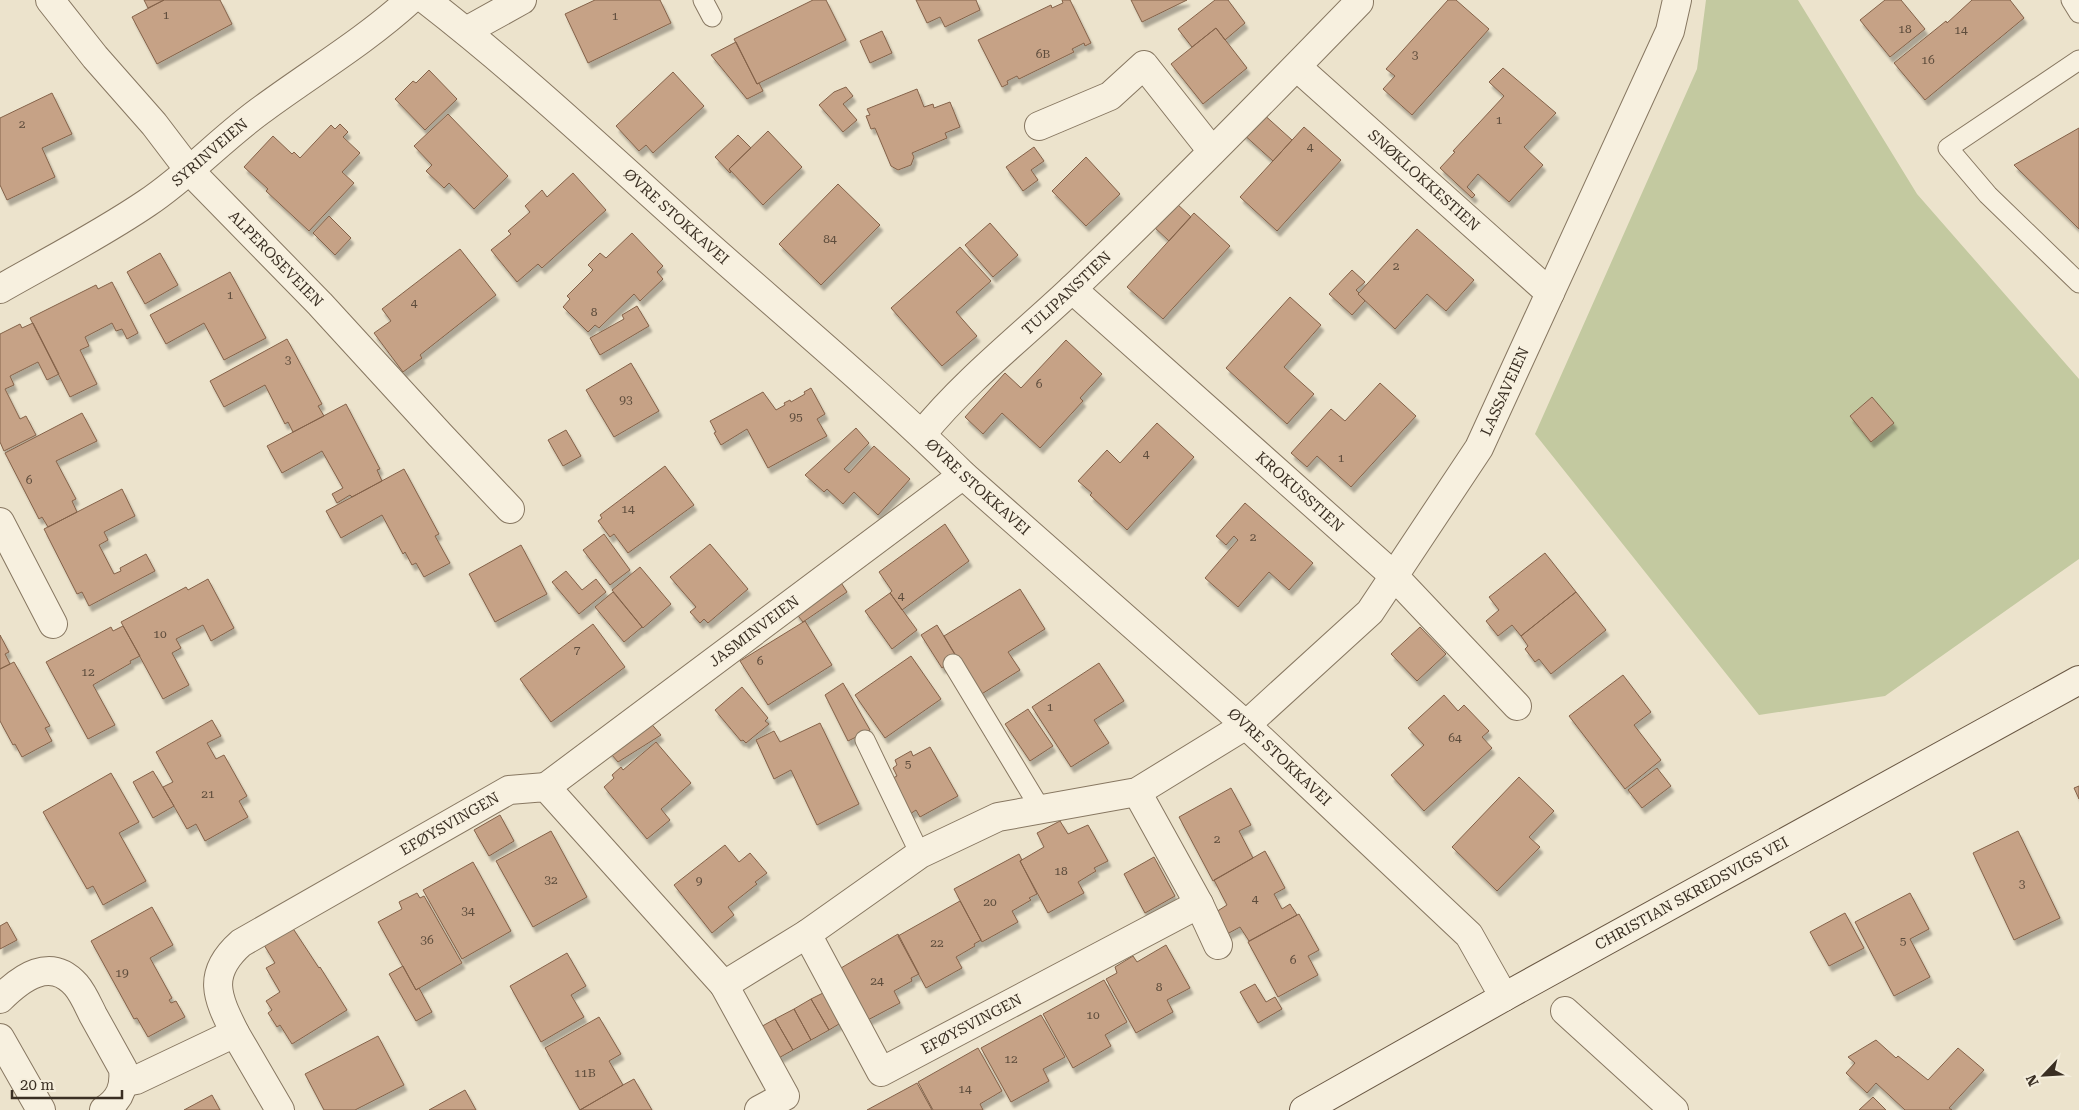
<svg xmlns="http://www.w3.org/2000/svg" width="2079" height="1110" font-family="'Roboto Serif',serif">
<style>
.green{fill:#c3c9a0}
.building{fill:#c6a286;stroke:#846249;filter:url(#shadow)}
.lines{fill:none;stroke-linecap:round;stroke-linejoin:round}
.service-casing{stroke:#877761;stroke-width:21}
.minor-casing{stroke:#877761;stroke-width:30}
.secondary-casing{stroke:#6a5844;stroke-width:30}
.service{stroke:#f7f0df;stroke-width:19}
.minor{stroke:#f7f0df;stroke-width:28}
.secondary{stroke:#f7f0df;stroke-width:28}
.labels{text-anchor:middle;stroke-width:4.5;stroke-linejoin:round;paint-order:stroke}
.number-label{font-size:12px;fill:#5d4c3c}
.street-label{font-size:15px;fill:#3a2f23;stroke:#f4eddb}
</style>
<defs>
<filter id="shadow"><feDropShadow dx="3" dy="5.5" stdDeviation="1" flood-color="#0004"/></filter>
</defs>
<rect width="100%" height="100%" fill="#ece3cc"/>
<!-- green -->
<path class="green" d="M1706,0H1798L1917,194L2079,379V559L1885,696L1759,715L1535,434L1697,69Z"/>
<!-- building -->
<path class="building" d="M144,0H164L148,8Z
M164,0H220L232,24L157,64L132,17Z
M595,0H660L671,23L588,63L565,14Z
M813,0H826L846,40L757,84L734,39Z
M916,0H976L980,10L945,27L940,17L927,23Z
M1062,0H1070L1091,43L1085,46L1084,43L1072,49L1074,52L1019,79L1017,76L1007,81L1008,84L1002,87L978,40L1051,5L1052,8L1063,3Z
M1131,0H1187L1142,22Z
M1215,0H1228L1245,23L1225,40L1216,28L1192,47L1178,29Z
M1448,0H1456L1489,29L1412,115L1383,89L1395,76L1386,69Z
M1885,0H1901L1925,29L1890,57L1860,20Z
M1972,0H2010L2024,18L1925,100L1894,63L1946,21L1947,23Z
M1216,28L1247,68L1203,104L1171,64Z
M882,31L892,53L870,63L860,41Z
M736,42L757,84L759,83L763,91L747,99L711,55Z
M1503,68L1556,113L1524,147L1543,165L1509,202L1478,174L1467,187L1475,195L1472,198L1440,168L1455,152L1453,151L1504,96L1489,82Z
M429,70L457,99L425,130L395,99L413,81L416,83Z
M673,72L704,106L653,153L646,145L639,151L616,126Z
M846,87L853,96L843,104L857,120L843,132L819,105L834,92Z
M917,89L924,107L933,104L934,108L950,102L960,127L945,133L947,138L912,153L914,157L911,165L898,170L891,166L875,128L871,129L866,116L870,115L867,109Z
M52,93L72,134L42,148L55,177L7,200L0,185V118Z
M1261,112L1292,140L1273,161L1242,133Z
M448,114L508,176L474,209L449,183L444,188L426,171L432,165L414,146Z
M340,124L348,132L343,137L360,153L342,172L354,183L309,231L266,191L268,189L244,167L273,136L292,154L294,152L300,158L331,125L335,129Z
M1304,127L1341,160L1277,231L1240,197Z
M2079,128V229L2014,165Z
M768,131L802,167L763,205L729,169Z
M738,135L751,148L729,169L731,172L730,173L715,157Z
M1034,147L1044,161L1031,170L1038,180L1023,191L1006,167Z
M1086,157L1120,194L1086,226L1052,191Z
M573,173L606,210L542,268L538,264L517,282L491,250L511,234L508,231L530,212L525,206L542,190L547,197Z
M838,184L880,225L821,285L779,244Z
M1175,202L1191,217L1169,241L1153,226Z
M1194,213L1230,246L1163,319L1127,287Z
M329,216L351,238L335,255L313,233Z
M990,223L1018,255L993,277L965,245Z
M1417,229L1474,280L1446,311L1427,294L1395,329L1358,294Z
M632,233L663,266L657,272L663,279L640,301L634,294L599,328L595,325L588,332L563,307L570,299L567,296L593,270L588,265L600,253L606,258Z
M960,247L991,281L956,312L977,336L942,366L891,308Z
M460,249L496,295L420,355L422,358L403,372L374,333L391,321L382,309Z
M160,253L178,285L145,304L127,272Z
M1352,270L1365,282L1356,290L1359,293L1358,294L1365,301L1352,315L1329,294Z
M230,272L266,338L224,360L204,323L166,344L150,315Z
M112,282L138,333L127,339L122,329L116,331L112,323L85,337L89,346L80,350L97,384L70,397L30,318L96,285L98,289Z
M1290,297L1321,325L1284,367L1314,394L1287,424L1226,368Z
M637,306L649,326L600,355L590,338L624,319L622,315Z
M33,323L59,374L47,380L38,362L10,376L14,385L5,389L20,419L26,416L36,435L4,451L0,442V334L20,324L22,328Z
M287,339L322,404L318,406L324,416L293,432L288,422L285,424L265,385L224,407L210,381Z
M1066,340L1102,374L1080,398L1083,401L1040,448L1002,413L983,434L965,417L1005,373L1021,388Z
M631,363L659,411L614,437L586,390Z
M1380,383L1416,416L1351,487L1317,456L1307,467L1291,453L1331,409L1345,421Z
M811,388L825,414L817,419L827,436L768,468L747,429L721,445L714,433L716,432L710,421L763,392L776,410L785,405L784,403L790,400L791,402L805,394L804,392Z
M1872,397L1894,423L1871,442L1850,416Z
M346,404L380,469L377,470L382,481L352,497L350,495L337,503L332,494L343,488L322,451L282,473L267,446Z
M82,413L97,441L56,461L76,499L72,501L77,512L48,527L42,517L39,519L5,453Z
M1157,423L1194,457L1127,530L1090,495L1092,493L1078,481L1107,450L1120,463Z
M856,428L869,443L844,469L849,473L874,446L910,479L878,515L854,492L843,504L827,489L824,492L805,475Z
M566,430L581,456L563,466L548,440Z
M665,466L694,505L628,553L614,534L610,537L598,521L602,518L600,515Z
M404,469L439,534L435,536L450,563L424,577L416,563L412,565L405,552L403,554L382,515L341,538L326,511Z
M122,489L135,516L104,532L108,540L99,545L114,574L121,571L120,568L146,554L155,571L89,606L82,592L77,594L44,529Z
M1245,503L1313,563L1289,590L1269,572L1238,607L1205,578L1238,540L1234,536L1226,545L1216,536Z
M945,524L969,561L902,610L890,593L892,591L879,572Z
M604,534L630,570L610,585L583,550Z
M710,544L748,589L708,623L704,619L700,623L690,612L696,607L670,577Z
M521,545L547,594L495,622L469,574Z
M1545,553L1576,592L1521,636L1512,625L1498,636L1486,621L1499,610L1489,597Z
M640,567L671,604L643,628L612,590Z
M566,571L582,590L596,579L606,592L579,614L552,582Z
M208,579L234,628L211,641L203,625L176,639L181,648L172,653L189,685L163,699L121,622L186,587L188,590Z
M840,581L847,592L803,622L795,612Z
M1020,589L1045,629L1008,652L1020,670L980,695L944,636Z
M613,592L642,627L624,642L595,607Z
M1576,592L1606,630L1551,674L1539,659L1535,662L1525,649L1528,646L1521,636Z
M890,593L917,630L892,649L865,611Z
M805,621L832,665L768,705L740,661Z
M593,624L625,667L551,722L520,679Z
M937,625L957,658L942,668L921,635Z
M123,626L140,656L130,661L131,663L93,685L115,725L88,739L46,662L111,627L113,631Z
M1420,627L1446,654L1417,681L1391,654Z
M0,635L9,652L5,654L10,664L0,669Z
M911,656L941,699L885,738L855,695Z
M14,662L50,726L45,728L52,741L22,757L15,744L13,745L0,721V669Z
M1099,663L1124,701L1094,720L1109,743L1071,767L1032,707Z
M1623,675L1651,712L1634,725L1661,760L1625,789L1569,716Z
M843,683L870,730L848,741L825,695Z
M742,687L768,718L765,721L769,724L746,743L743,740L741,741L715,710Z
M1444,695L1458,711L1464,705L1489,731L1482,737L1492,748L1424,811L1391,775L1424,745L1408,728Z
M1028,709L1053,746L1030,761L1005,724Z
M212,720L221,736L207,743L216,759L224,755L247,796L239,801L248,817L205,841L196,824L187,829L163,787L173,782L156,752Z
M648,720L661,735L618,762L605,747Z
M820,723L859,804L817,825L791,770L774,779L756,740L774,731L780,742Z
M656,742L691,783L661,809L670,820L647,839L604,787L614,778L612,775L621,767L623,770Z
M930,747L958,796L920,817L916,810L910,814L891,779L897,776L893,768L897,765L895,760L911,751L913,756Z
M1657,768L1671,786L1642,808L1628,790Z
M153,771L174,806L153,818L133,782Z
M111,773L139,822L119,833L146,881L103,905L93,886L87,889L43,812Z
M1519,777L1554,811L1529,837L1540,847L1497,891L1452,847Z
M2079,786V799L2074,788Z
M1231,788L1251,825L1239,831L1253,858L1213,881L1179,817Z
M500,815L514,841L489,856L474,830Z
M1060,821L1068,834L1088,825L1108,861L1094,868L1096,871L1078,882L1084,893L1048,913L1020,861L1044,847L1037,833Z
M551,831L587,897L533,927L496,861Z
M2018,831L2060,918L2014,940L1973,853Z
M725,845L739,862L750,853L767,873L755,882L757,884L728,907L734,915L712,933L674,885Z
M1265,851L1285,888L1274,894L1282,909L1290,904L1297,915L1249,941L1240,927L1227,934L1216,912L1227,905L1214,880Z
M1019,854L1022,860L1020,861L1037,894L1029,898L1031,900L1012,911L1018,922L982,942L954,889Z
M1154,857L1175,896L1145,913L1124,874Z
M473,862L511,931L462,959L423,890Z
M417,893L420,898L424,896L462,963L416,990L378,922L402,909L399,902Z
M1910,893L1929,929L1910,939L1930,977L1894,996L1855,922Z
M960,901L981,940L974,944L975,946L956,957L962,968L926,988L898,936Z
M152,907L173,945L150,958L172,998L169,1000L171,1003L176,1001L185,1017L148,1037L137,1018L134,1019L91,941Z
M1845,913L1864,948L1829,966L1810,932Z
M1299,914L1319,950L1308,956L1318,975L1278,997L1248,942Z
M7,922L17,940L0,949V926Z
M292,927L319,968L320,967L347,1010L292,1044L280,1025L277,1027L268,1013L272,1010L266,1001L280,992L266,968L275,963L264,945Z
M898,934L919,974L911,978L912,981L894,991L900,1003L864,1022L836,971Z
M1166,945L1190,988L1167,1000L1173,1012L1136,1033L1106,979L1117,973L1115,967L1133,956L1137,962Z
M567,953L586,986L571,995L584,1017L541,1042L510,986Z
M403,966L416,990L419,988L432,1012L416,1021L389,974Z
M1104,980L1127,1022L1105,1035L1111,1046L1073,1068L1043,1014Z
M1255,984L1266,1002L1275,997L1282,1009L1258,1023L1240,992Z
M827,991L844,1021L829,1030L811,999Z
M811,999L829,1030L811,1040L794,1009Z
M794,1009L811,1040L793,1050L775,1019Z
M1041,1015L1065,1057L1043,1069L1049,1081L1011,1102L981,1048Z
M599,1017L621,1054L609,1061L623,1085L580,1110L545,1048Z
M775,1019L793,1050L775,1060L757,1029Z
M378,1036L404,1085L355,1110H324L305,1074Z
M1876,1040L1896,1058L1898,1056L1928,1080L1958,1048L1984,1070L1949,1108L1952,1110H1905L1876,1083L1867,1093L1846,1073L1855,1063L1848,1057Z
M978,1048L1002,1091L980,1104L983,1110H933L918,1082Z
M634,1079L652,1110H580L623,1085Z
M917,1083L932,1110H867Z
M465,1090L476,1110H429Z
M212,1095L220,1110H184Z
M1873,1097L1886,1110H1859Z"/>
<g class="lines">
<defs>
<path id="service" d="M703,0L712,17
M2071,0L2079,13
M2079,60L1948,148L1988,195L2079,283
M953,664L1040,808
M865,740L920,854"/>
<g id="minor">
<path id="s1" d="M50,0L95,57L154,124L189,170L320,304L440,435L510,509"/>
<path id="s2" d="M426,0C523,75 611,159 702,240C790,318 880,393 963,475L1246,725L1469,935L1504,997"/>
<path d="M466,31L522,0"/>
<path id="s3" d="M1297,67L1550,293"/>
<path d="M1039,126L1110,96L1144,65L1212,151"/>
<path id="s4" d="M0,289C49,261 100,235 147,203C189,175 223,137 264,108C313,72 365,41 410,0"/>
<path id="s5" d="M1072,289L1393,575L1517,706"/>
<path id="s6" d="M922,434C965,381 1021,337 1071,290C1169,197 1265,99 1359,2"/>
<path d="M0,522L53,624"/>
<path id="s7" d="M546,787L963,475"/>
<path d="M1137,792L1199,904L1218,945"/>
<path id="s8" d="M807,934L881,1072L1199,904"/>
<path d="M724,985L785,1096L759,1110"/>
<path d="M0,999C21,978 50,956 76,985C83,993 88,1005 93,1015C103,1033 113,1051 123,1069C125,1087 120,1100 104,1110"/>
<path d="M1565,1011L1674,1110"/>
<path id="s9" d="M235,1033C217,997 206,974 241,943L509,790L546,787L724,985L807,934L920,854L998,817L1137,792L1246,725L1370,612L1479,448L1670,31L1677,0"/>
<path d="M0,1038L41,1110"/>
<path d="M125,1082L136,1080L235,1033L280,1110"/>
</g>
<g id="secondary">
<path id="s10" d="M1304,1110L1504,997L2079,680"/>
</g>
</defs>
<!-- service casing -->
<use href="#service" class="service-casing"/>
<!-- minor casing -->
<use href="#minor" class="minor-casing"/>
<!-- secondary casing -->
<use href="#secondary" class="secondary-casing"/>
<!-- service -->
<use href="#service" class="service"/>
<!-- minor -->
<use href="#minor" class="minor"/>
<!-- secondary -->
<use href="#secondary" class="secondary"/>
</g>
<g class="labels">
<!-- number labels -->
<g class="number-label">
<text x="166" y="19">1</text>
<text x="615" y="20">1</text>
<text x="1905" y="33">18</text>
<text x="1961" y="34">14</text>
<text x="1043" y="58">6B</text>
<text x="1415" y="59">3</text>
<text x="1928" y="64">16</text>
<text x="1499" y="124">1</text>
<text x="22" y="128">2</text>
<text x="1310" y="151">4</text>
<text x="830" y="243">84</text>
<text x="1396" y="270">2</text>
<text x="230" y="299">1</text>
<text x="414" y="307">4</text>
<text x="594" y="316">8</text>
<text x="288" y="364">3</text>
<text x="1039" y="388">6</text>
<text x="626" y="404">93</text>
<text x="796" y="421">95</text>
<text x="1146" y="458">4</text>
<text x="1341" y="462">1</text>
<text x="29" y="484">6</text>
<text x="628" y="513">14</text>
<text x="1253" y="541">2</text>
<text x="901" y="600">4</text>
<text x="160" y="638">10</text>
<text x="577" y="654">7</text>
<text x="760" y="665">6</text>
<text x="88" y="676">12</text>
<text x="1050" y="711">1</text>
<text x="1455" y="742">64</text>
<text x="908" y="768">5</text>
<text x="208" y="798">21</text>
<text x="1217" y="843">2</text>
<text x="1061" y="875">18</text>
<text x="551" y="884">32</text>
<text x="699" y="885">9</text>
<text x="2022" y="888">3</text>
<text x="1255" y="903">4</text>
<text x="990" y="906">20</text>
<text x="468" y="915">34</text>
<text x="427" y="944">36</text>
<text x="1903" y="945">5</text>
<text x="937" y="947">22</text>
<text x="1293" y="964">6</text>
<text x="122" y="977">19</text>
<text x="877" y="985">24</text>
<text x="1159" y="991">8</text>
<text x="1093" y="1019">10</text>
<text x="1011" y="1063">12</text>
<text x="585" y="1077">11B</text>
<text x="965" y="1093">14</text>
</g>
<!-- street labels -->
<g class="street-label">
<text dy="5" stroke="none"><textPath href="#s4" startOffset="251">SYRINVEIEN</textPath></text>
<text dy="5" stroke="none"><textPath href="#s3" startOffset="170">SNØKLOKKESTIEN</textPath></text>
<text dy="5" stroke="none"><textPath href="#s2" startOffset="331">ØVRE STOKKAVEI</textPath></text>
<text dy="5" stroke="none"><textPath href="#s1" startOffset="344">ALPEROSEVEIEN</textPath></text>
<text dy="5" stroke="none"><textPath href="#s6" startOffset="202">TULIPANSTIEN</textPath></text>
<text dy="5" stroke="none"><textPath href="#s9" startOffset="1731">LASSAVEIEN</textPath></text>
<text dy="5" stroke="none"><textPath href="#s2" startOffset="736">ØVRE STOKKAVEI</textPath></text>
<text dy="5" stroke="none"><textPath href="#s5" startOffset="305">KROKUSSTIEN</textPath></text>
<text dy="5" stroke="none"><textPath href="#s7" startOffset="260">JASMINVEIEN</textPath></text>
<text dy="5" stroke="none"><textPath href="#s2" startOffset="1141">ØVRE STOKKAVEI</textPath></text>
<text dy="5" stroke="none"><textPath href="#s9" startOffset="341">EFØYSVINGEN</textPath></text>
<text dy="5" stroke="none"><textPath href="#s10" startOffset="444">CHRISTIAN SKREDSVIGS VEI</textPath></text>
<text dy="5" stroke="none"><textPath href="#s8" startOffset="259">EFØYSVINGEN</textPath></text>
</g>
</g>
<!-- north arrow -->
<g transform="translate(2044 1075) rotate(245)" stroke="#f4eddb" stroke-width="4" paint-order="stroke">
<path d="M0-4L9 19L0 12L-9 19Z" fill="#3a2f23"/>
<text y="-8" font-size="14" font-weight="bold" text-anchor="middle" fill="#3a2f23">N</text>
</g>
<!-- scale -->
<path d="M12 1090v8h110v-8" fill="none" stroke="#3a2f23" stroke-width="2.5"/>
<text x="20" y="1090" font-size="15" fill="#3a2f23" stroke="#f4eddb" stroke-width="4" paint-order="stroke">20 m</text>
</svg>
